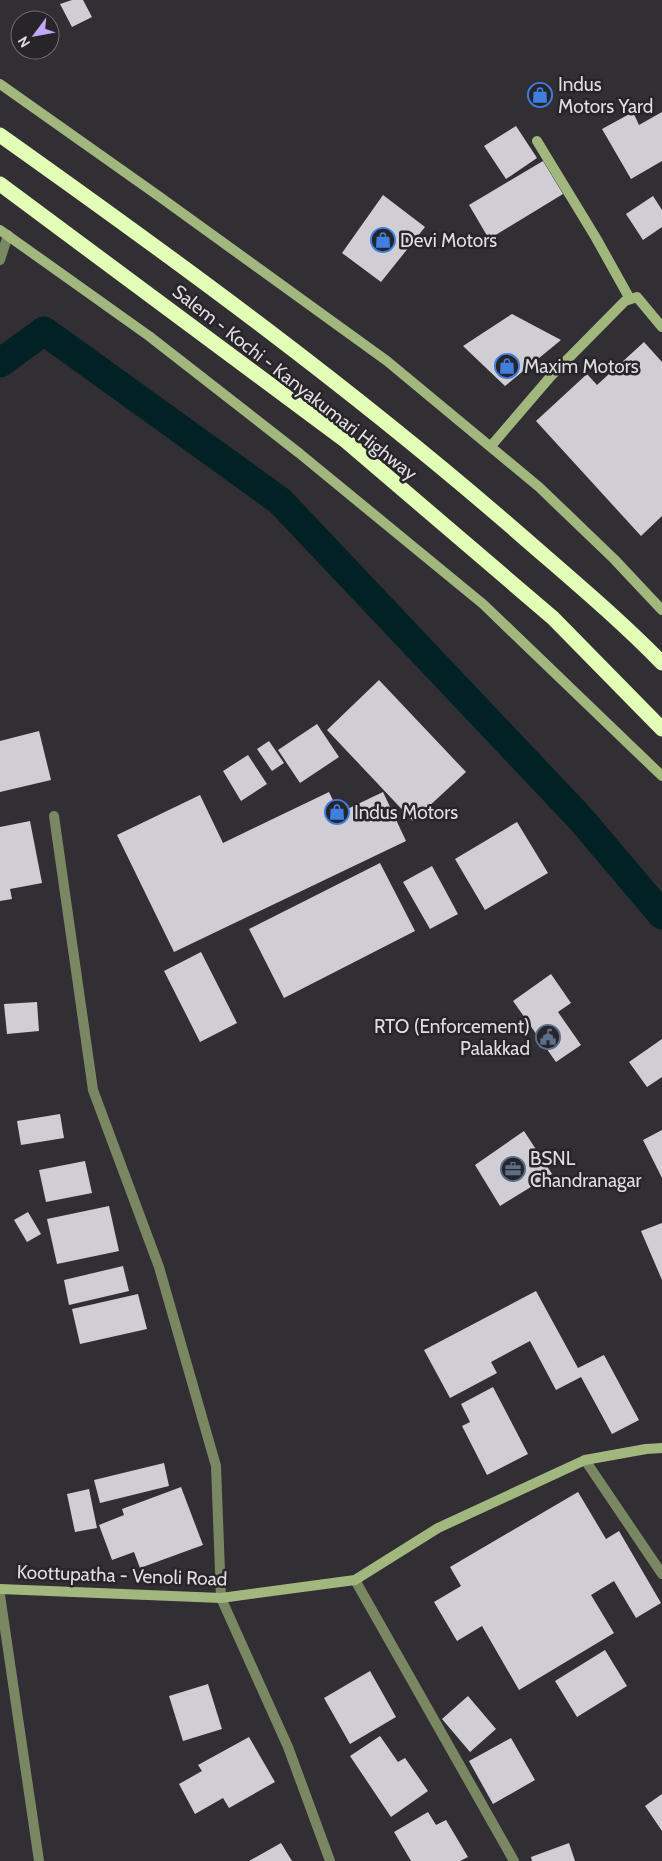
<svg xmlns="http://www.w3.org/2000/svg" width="662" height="1861" font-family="Cabin,sans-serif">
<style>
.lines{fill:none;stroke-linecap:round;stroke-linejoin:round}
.canal{stroke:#022124;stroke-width:29}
.building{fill:#d0cdd4}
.street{stroke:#798763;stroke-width:10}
.secondary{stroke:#a2b77e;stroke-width:10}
.highway{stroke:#e2fdb5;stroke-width:15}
.labels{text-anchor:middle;stroke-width:5;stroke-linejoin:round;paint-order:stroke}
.poi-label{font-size:19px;fill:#dfdde0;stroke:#28252a;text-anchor:start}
.street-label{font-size:19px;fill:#dfdde0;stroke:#28252a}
</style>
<rect width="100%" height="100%" fill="#322f34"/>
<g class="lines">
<!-- canal -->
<path class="canal" d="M0,363L44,331L280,501L580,818L662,915"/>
</g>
<!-- building -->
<path class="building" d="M72,0H83L92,17L72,27L60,4Z
M633,112L639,125L662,112V161L631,179L602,129Z
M516,126L537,158L506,179L484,146Z
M543,161L563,194L489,239L469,205Z
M383,195L425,227L381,282L342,253Z
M653,196L662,210V227L643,240L626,214Z
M512,314L561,340L505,386L463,346Z
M644,342L662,362V516L641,536L536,421L587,374L597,385Z
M379,680L466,772L413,821L327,730Z
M317,724L339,757L300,783L278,750Z
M39,731L51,780L0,792V741Z
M269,741L284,763L272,771L257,749Z
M248,755L267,784L241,801L223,771Z
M329,792L339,813L383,792L406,841L174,952L117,835L200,795L223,843Z
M30,821L42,883L10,889L12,899L0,901V827Z
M517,822L548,873L485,910L455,859Z
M380,863L415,931L284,998L249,929Z
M432,866L458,914L430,929L403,882Z
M201,952L237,1023L200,1042L164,971Z
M551,974L571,1003L558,1012L581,1045L556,1062L513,1001Z
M37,1002L39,1031L7,1034L4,1004Z
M662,1039V1077L647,1087L629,1062Z
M60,1114L64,1138L21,1145L17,1121Z
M662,1130V1178L643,1140Z
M524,1131L552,1174L500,1206L475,1165Z
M85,1161L92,1193L46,1202L39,1170Z
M109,1206L119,1251L57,1264L47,1219Z
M28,1212L41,1234L27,1242L14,1220Z
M662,1223V1280L641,1231Z
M123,1266L129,1291L69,1305L64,1280Z
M536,1291L578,1368L604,1355L639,1420L612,1434L581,1377L556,1390L530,1341L491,1362L497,1373L450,1398L424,1350Z
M138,1294L147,1329L80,1344L72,1309Z
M493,1387L528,1454L487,1475L462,1426L470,1422L461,1404Z
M164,1463L169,1486L100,1503L94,1480Z
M181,1487L203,1545L140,1568L134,1552L112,1560L99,1525L124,1515L122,1509Z
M89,1489L97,1528L75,1532L67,1494Z
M578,1492L606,1539L619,1531L661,1603L636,1618L614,1581L591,1595L614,1633L519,1690L482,1626L457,1641L434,1602L461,1586L450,1567Z
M605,1650L627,1686L577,1717L555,1681Z
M370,1671L396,1717L350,1744L324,1698Z
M208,1684L222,1729L183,1741L169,1696Z
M468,1696L496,1729L470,1752L442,1719Z
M380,1736L398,1762L405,1758L428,1791L391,1817L350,1756Z
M249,1737L275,1782L229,1808L223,1798L195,1814L179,1784L202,1771L198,1765Z
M511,1738L535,1780L493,1804L469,1761Z
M662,1794V1831L645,1806Z
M428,1812L436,1825L446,1820L468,1857L460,1861H411L394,1832Z
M281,1843L292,1861H249Z
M569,1843L575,1861H532L531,1857Z"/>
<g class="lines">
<!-- street -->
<path class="street" d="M0,260L8,235
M54,816L93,1090L159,1267L216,1466L221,1598L288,1747L330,1861
M585,1460L662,1574
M355,1580L514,1861
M0,1595L39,1861"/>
<!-- secondary -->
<path class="secondary" d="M0,84L160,197L387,361L539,487L614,559L662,610
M537,141L596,238L630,299
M0,230L149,336L299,453L483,604L662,776
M491,446L551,376L625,301L637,297L662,327
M0,1589L221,1598L355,1580L438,1528L585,1460L646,1449L662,1448"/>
<!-- highway -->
<path class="highway" d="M0,135C179,262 357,392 523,537C570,578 618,618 662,663
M0,184L346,441L553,618L662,729"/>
</g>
<!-- icons -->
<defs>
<symbol id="shop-ring" viewBox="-11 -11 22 22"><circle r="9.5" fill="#28252a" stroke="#3f7fe0" stroke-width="1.5"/><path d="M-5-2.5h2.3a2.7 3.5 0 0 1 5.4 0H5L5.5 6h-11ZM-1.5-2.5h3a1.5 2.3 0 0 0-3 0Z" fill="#3f7fe0"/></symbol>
<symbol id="civic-ring" viewBox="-11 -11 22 22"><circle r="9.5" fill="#28252a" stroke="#5c6f8a" stroke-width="1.5"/><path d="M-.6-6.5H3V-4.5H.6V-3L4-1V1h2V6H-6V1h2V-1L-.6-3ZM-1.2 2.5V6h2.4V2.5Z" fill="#5c6f8a"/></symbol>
<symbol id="office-ring" viewBox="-11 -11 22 22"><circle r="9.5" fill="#28252a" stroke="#5c6f8a" stroke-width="1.5"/><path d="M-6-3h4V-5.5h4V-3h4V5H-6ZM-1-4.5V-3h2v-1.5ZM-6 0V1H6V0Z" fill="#5c6f8a"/></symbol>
</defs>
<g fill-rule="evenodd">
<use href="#shop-ring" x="526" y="81" width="28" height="28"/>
<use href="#shop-ring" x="369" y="226" width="28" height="28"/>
<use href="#shop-ring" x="493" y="352" width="28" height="28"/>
<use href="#shop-ring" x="323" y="798" width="28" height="28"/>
<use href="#civic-ring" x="534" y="1023" width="28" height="28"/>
<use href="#office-ring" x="499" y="1155" width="28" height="28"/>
</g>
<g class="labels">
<!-- poi labels -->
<g class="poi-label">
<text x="558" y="91">Indus<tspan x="558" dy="22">Motors Yard</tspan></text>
<text x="400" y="247">Devi Motors</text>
<text x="524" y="373">Maxim Motors</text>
<text x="354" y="819">Indus Motors</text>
<text x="530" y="1033" text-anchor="end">RTO (Enforcement)<tspan x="530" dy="22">Palakkad</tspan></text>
<text x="530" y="1165">BSNL<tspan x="530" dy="22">Chandranagar</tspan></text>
</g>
<!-- street labels -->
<g class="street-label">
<text transform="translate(295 382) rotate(38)" y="7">Salem - Kochi - Kanyakumari Highway</text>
<text transform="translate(122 1575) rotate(2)" y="7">Koottupatha - Venoli Road</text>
</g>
</g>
<!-- north arrow -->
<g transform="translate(35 35) rotate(238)"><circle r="24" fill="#28252a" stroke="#716f73"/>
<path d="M0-4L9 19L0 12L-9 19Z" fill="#c0a8f4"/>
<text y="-8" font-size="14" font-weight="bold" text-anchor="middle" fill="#dfdde0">N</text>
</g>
</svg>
